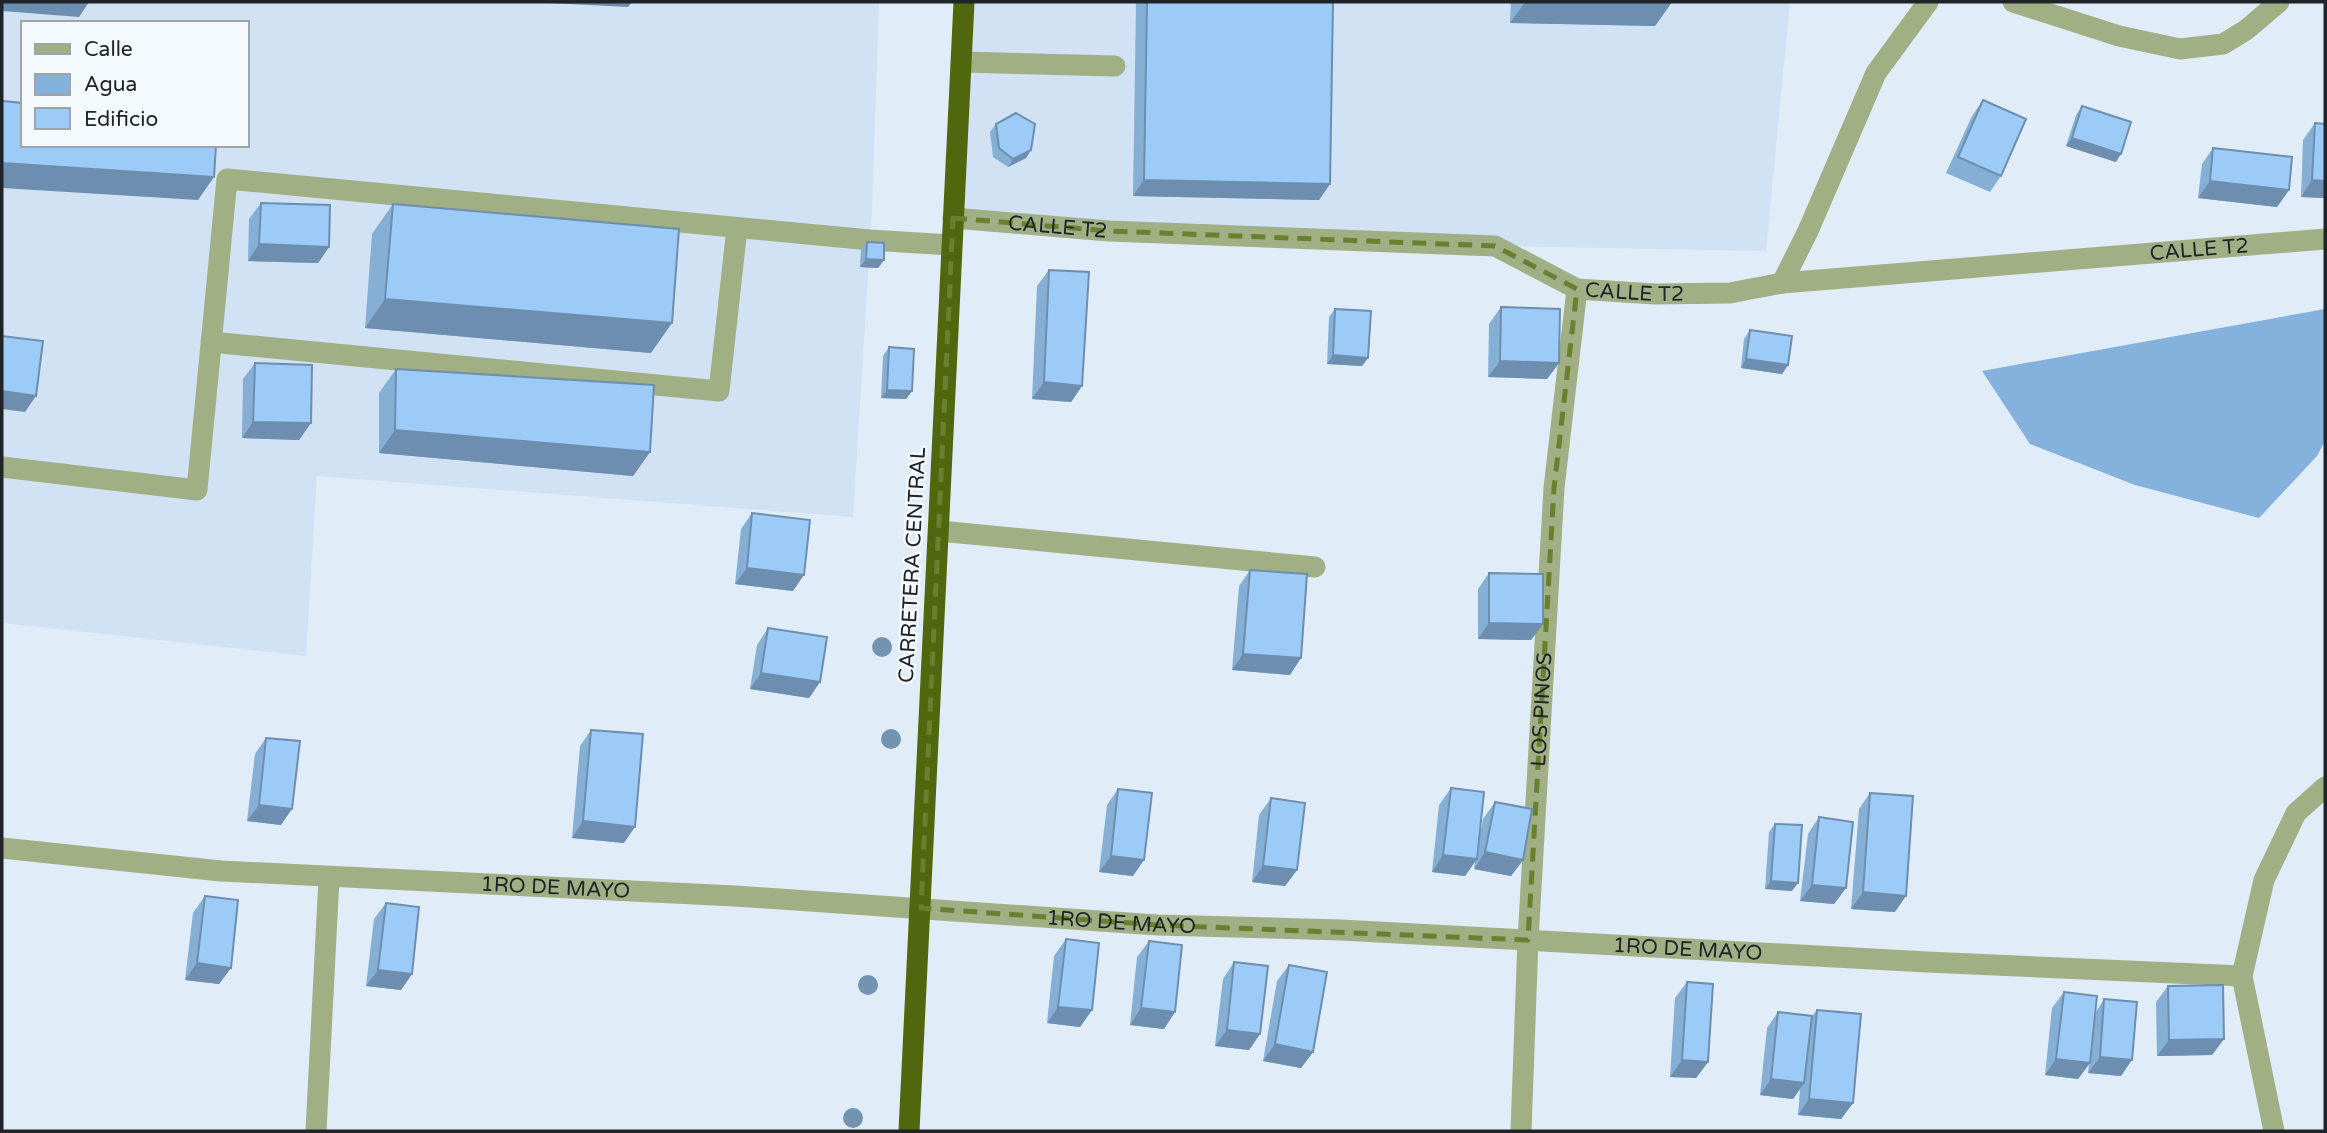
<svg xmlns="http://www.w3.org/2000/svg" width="2327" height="1133" font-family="'Varela Round',sans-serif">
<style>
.built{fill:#d0e2f4;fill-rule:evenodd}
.water{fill:#84b2dd}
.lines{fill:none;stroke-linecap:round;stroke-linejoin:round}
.lane{stroke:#a0af84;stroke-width:21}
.street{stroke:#a0af84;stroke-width:21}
.highway{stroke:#51670d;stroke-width:21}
.tree{fill:#7294b0}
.wall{fill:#86afd5}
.shaded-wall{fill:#6d8eae}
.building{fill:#9ccbf8;stroke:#6d8eae;stroke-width:2}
.marked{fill:none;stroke:#698031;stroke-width:5;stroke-dasharray:14 9;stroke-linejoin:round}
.labels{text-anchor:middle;stroke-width:5;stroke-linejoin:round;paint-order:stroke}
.street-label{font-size:21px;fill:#202429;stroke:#f4f9fe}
</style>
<rect width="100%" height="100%" fill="#e0edf9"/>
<!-- built -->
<path class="built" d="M2,2H879L872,213L853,517L317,476L306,656L2,623ZM23,23H247V145H23Z
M963,2H1790L1766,251L1495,246L953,218Z"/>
<!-- water -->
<path class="water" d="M2325,309V441L2317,456L2259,518L2135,485L2030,444L1982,371Z"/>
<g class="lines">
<!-- lane -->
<path class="lane" d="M962,62L1115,66
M211,342L719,391L737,228
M2,467L197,490L227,179L870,240L951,245
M939,531L1315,567"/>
<!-- street -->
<g class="street">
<path d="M2013,2L2119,36L2180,49L2223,44L2246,30L2279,2"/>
<path id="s1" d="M953,218L1109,231L1495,246L1577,289L1655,294L1730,293L1782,283L2325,239"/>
<path d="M1782,283L1808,231L1876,73L1928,2"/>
<path id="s2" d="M2,848L221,871L735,896L1158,925L1341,930L1927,962L2242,976"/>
<path d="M316,1131L329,878"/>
<path id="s3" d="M1521,1131L1528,940L1554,488L1577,289"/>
<path d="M2274,1131L2242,976L2264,880L2296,813L2325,787"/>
</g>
<!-- highway -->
<path class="highway" d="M909,1131L964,2"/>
</g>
<!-- trees -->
<g class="tree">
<circle cx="882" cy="647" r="10"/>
<circle cx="891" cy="739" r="10"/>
<circle cx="868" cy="985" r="10"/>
<circle cx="853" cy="1118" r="10"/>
</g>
<!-- wall -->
<path class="wall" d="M1136,2H1333L1330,184L1319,200L1133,196Z
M1511,2H1672L1655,26L1510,23Z
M1983,100L2001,176L1990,192L1946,173L1972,116Z
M2082,106L2116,162L2066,146L2076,115Z
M2315,123L2325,124V198L2301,197L2303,140Z
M996,124L1031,150L1026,158L1008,167L993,157L990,132Z
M2213,148L2289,190L2277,207L2198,198L2202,164Z
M261,203L329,247L318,263L248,261L249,219Z
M393,204L651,353L365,328L372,234Z
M867,242L884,260L878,268L860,267L861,250Z
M1049,270L1082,386L1071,402L1032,399L1037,286Z
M1501,307L1559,363L1547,379L1488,377L1489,324Z
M1335,309L1368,358L1362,366L1327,364L1329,317Z
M1750,330L1788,365L1782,374L1741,368L1744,339Z
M889,347L912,391L906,399L881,398L883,356Z
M255,363L311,423L299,440L242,438L243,379Z
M396,369L650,452L633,476L379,453V393Z
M752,513L793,591L735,584L741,529Z
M1250,570L1290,675L1232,670L1239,586Z
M1489,573L1543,624L1531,640L1478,639V589Z
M768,628L820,682L809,698L750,689L757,645Z
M591,730L624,843L572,838L580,746Z
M266,738L281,825L247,821L255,754Z
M1451,788L1478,847L1483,819L1495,802L1523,860L1511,876L1474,869L1475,861L1465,876L1432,872L1439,805Z
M1118,789L1133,876L1099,872L1107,805Z
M1870,793L1895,912L1851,909L1859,809Z
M1271,798L1297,870L1285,886L1252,882L1259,815Z
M1819,817L1846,888L1834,904L1800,901L1808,834Z
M1775,824L1792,891L1765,889L1769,832Z
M205,896L231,968L219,984L185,980L193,913Z
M386,903L412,974L401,990L366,986L374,919Z
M1066,939L1092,1010L1080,1027L1047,1023L1054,956Z
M1149,941L1175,1012L1164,1029L1130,1025L1137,957Z
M1234,962L1260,1034L1249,1050L1215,1046L1223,979Z
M1289,965L1313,1052L1301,1068L1263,1061L1277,981Z
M1687,982L1708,1062L1696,1078L1670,1077L1675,998Z
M2168,986L2224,1039L2212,1055L2157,1056L2156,1002Z
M2064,992L2096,1012L2104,999L2121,1076L2088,1073L2089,1064L2078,1079L2045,1075L2052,1008Z
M1817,1010L1853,1103L1841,1119L1798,1115L1800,1089L1793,1099L1760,1095L1767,1028L1778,1012L1812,1016Z"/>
<!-- shaded-wall -->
<path class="shaded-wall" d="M2,2H89L79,17L2,11Z
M529,2H632L628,7Z
M1525,2H1672L1655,26L1510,23Z
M2072,138L2121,154L2116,162L2066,146Z
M1031,150L1026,158L1008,167L1013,159Z
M2,163L214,177L198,200L2,188Z
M1144,180L1330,184L1319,200L1133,196Z
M2312,180L2325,181V198L2301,197Z
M2210,181L2289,190L2277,207L2198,198Z
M259,244L329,247L318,263L248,261Z
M866,259L884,260L878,268L860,267Z
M385,299L672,323L651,353L365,328Z
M1333,355L1368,358L1362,366L1327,364Z
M1746,359L1788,365L1782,374L1741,368Z
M1500,361L1559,363L1547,379L1488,377Z
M1044,382L1082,386L1071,402L1032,399Z
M887,390L912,391L906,399L881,398Z
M2,391L36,396L25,412L2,409Z
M253,422L311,423L299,440L242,438Z
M395,430L650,452L633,476L379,453Z
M747,568L804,575L793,591L735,584Z
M1489,623L1543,624L1531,640L1478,639Z
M1243,654L1301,658L1290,675L1232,670Z
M761,673L820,682L809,698L750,689Z
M259,805L292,809L281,825L247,821Z
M583,821L635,827L624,843L572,838Z
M1485,852L1523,860L1511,876L1474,869Z
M1443,855L1477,859L1465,876L1432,872Z
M1111,856L1144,860L1133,876L1099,872Z
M1263,866L1297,870L1285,886L1252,882Z
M1771,881L1798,883L1792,891L1765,889Z
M1812,885L1846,888L1834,904L1800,901Z
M1863,892L1906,896L1895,912L1851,909Z
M197,963L231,968L219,984L185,980Z
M378,970L412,974L401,990L366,986Z
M1058,1007L1092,1010L1080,1027L1047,1023Z
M1141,1008L1175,1012L1164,1029L1130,1025Z
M1227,1030L1260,1034L1249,1050L1215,1046Z
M2224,1039L2212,1055L2157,1056L2169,1040Z
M1275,1044L1313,1052L1301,1068L1263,1061Z
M2100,1057L2132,1060L2121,1076L2088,1073Z
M2056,1059L2090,1063L2078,1079L2045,1075Z
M1682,1060L1708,1062L1696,1078L1670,1077Z
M1771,1079L1804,1083L1793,1099L1760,1095Z
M1809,1099L1853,1103L1841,1119L1798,1115Z"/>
<!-- building -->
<path class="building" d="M1147,2H1333L1330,184L1144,180Z
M1983,100L2026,119L2001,176L1958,157Z
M2,101L23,103V145H216L214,177L2,163Z
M2082,106L2131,122L2121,154L2072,138Z
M1016,113L1035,124L1031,150L1013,159L999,148L996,124Z
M2315,123L2325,124V181L2312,180Z
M2213,148L2292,157L2289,190L2210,181Z
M261,203L330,205L329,247L259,244Z
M393,204L679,229L672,323L385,299Z
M867,242L884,243V260L866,259Z
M1049,270L1089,272L1082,386L1044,382Z
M1501,307L1560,309L1559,363L1500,361Z
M1335,309L1371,311L1368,358L1333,355Z
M1750,330L1792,336L1788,365L1746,359Z
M2,336L43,341L36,396L2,391Z
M889,347L914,349L912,391L887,390Z
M255,363L312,365L311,423L253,422Z
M396,369L654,385L650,452L395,430Z
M752,513L810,520L804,575L747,568Z
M1250,570L1307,574L1301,658L1243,654Z
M1489,573L1543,574V624L1489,623Z
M768,628L827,637L820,682L761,673Z
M591,730L643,734L635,827L583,821Z
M266,738L300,741L292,809L259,805Z
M1451,788L1484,792L1477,859L1443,855Z
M1118,789L1152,793L1144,860L1111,856Z
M1870,793L1913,796L1906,896L1863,892Z
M1271,798L1305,803L1297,870L1263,866Z
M1495,802L1532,809L1523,860L1485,852Z
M1819,817L1853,822L1846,888L1812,885Z
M1775,824L1802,825L1798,883L1771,881Z
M205,896L238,900L231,968L197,963Z
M386,903L419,907L412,974L378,970Z
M1066,939L1099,943L1092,1010L1058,1007Z
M1149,941L1182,945L1175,1012L1141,1008Z
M1234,962L1268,966L1260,1034L1227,1030Z
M1289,965L1327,972L1313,1052L1275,1044Z
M1687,982L1713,984L1708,1062L1682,1060Z
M2223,985L2224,1039L2169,1040L2168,986Z
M2064,992L2097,996L2090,1063L2056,1059Z
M2104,999L2137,1002L2132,1060L2100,1057Z
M1817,1010L1861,1014L1853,1103L1809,1099Z
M1778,1012L1812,1016L1804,1083L1771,1079Z"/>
<!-- marked area -->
<path class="marked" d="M953,218L1109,231L1495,246L1577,289L1554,488L1528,940L1158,925L921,908Z"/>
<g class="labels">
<!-- street labels -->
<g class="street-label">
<text dy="7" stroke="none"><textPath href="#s1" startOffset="105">CALLE T2</textPath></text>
<text dy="7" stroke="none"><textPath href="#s1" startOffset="1260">CALLE T2</textPath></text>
<text dy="7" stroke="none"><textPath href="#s1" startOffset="693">CALLE T2</textPath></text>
<text transform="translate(912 565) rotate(-87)" y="7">CARRETERA CENTRAL</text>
<text dy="7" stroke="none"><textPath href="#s3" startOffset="422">LOS PINOS</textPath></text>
<text dy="7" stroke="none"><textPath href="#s2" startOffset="555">1RO DE MAYO</textPath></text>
<text dy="7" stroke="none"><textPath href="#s2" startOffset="1122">1RO DE MAYO</textPath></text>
<text dy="7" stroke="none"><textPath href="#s2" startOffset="1689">1RO DE MAYO</textPath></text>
</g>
</g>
<!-- border -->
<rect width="2327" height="1133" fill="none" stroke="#202429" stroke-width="7"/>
<!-- legend -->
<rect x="21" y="21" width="228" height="126" fill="#f4f9fe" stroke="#9fa4a9" stroke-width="2"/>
<rect x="35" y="44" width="35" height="10" fill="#a0af84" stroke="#9fa4a9" stroke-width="2"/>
<text x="84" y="56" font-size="21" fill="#202429">Calle</text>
<rect x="35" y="74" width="35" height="21" fill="#84b2dd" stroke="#9fa4a9" stroke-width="2"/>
<text x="84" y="91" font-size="21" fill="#202429">Agua</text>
<rect x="35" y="108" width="35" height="21" fill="#9ccbf8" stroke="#9fa4a9" stroke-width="2"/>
<text x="84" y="126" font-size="21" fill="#202429">Edificio</text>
</svg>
